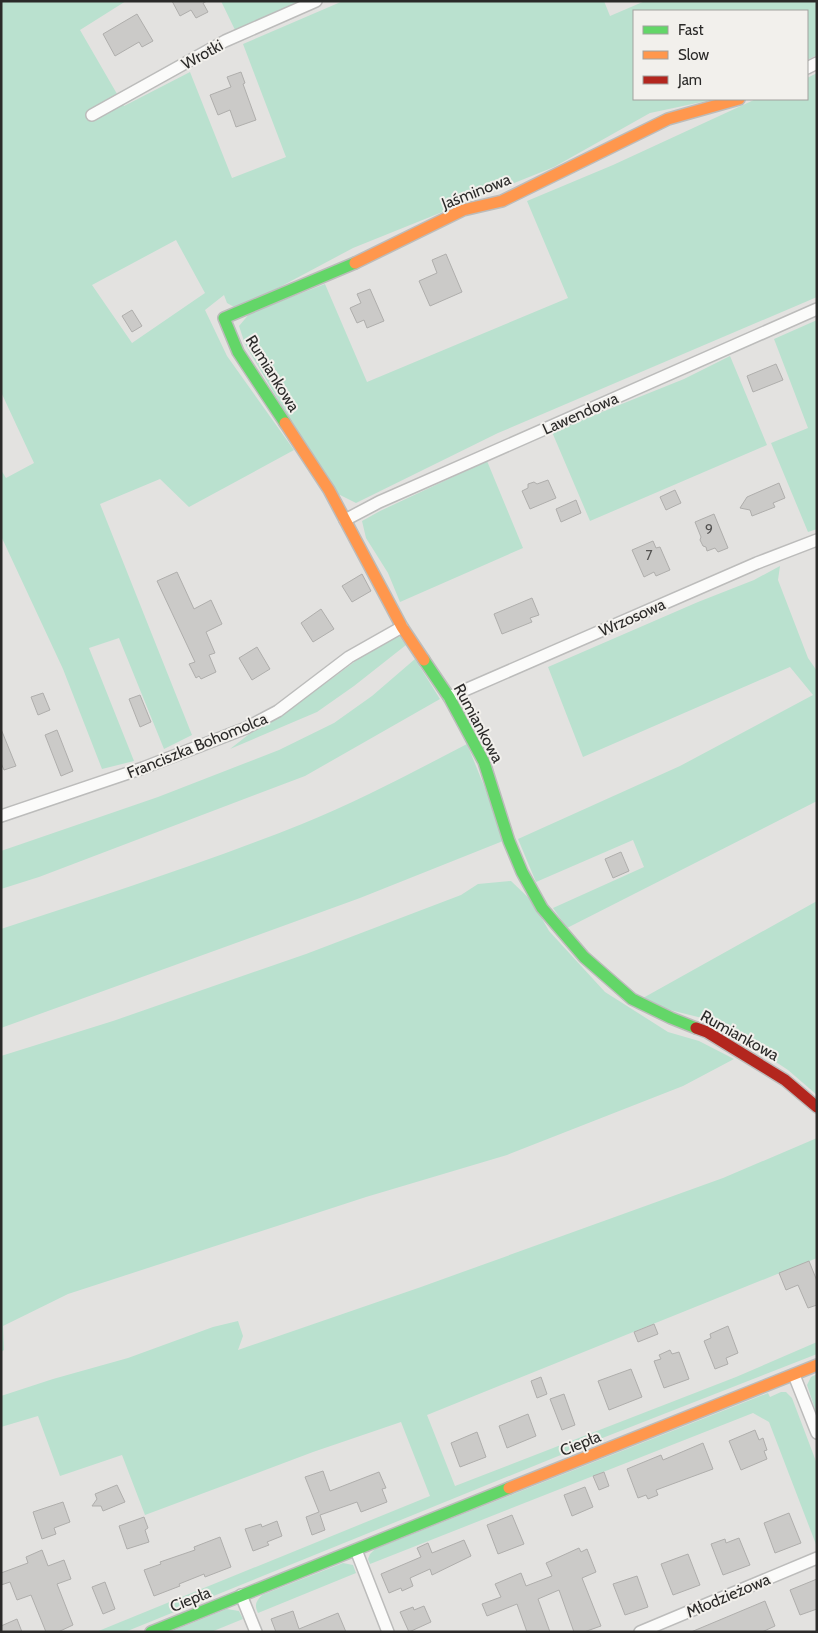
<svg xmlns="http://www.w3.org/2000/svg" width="818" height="1633" font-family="Cabin,sans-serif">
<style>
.green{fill:#bae1cf;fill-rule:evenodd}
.building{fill:#cbcac8;stroke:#afaeac}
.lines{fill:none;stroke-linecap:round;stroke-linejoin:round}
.street-casing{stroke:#bcbcbb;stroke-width:14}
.fast-casing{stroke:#bcbcbb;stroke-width:14}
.slow-casing{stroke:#bcbcbb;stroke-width:14}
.jam-casing{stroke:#bcbcbb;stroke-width:14}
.street{stroke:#fbfbfa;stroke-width:11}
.fast{stroke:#63d668;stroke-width:11}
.slow{stroke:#ff974d;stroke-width:11}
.jam{stroke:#b3261e;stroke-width:11}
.labels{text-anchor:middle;stroke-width:4;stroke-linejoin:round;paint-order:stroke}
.number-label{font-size:14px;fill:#535251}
.street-label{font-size:16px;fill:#2b2a29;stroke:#f2f0ec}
</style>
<rect width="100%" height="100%" fill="#e3e2e0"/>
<!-- green -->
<path class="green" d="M1,1H126L80,30L124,106L190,72L232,178L286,157L243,44L343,1H604L610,16L645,1H817V55L807,60V11H634V99H716L650,113L554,167L353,248L263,296L234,307L227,303L224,295L205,310L227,356L294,450L189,507L160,479L100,504L192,735L164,749L119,638L89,648L134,761L102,769L63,669L1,536V470L6,478L34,463L1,392ZM176,240L205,293L132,343L92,285Z
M221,1H308L236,32Z
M817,73V297L498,433L356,503L338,494L304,444L245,344L239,326L250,313L325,284L367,382L568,298L527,201L613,165L756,99H807V78Z
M817,320V529L808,532L771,443L808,428L774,339Z
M730,356L767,445L590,521L552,432L684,379Z
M487,461L523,548L400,602L388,573L366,538L362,521L380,511Z
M780,566L778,580L808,658L817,671V801L567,928L553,908L644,867L633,840L536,882L518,839L680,766L813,695L790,667L583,757L548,667L698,602L754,580Z
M399,636L406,645L354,686L317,712L230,749L248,735L330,680L365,654Z
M415,659L440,699L305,776L39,877L1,889V851L158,797L279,750L334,723L372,696Z
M467,744L489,798L503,841L360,898L1,1028V929C102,896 204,863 302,824C359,801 413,772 467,744Z
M511,881L532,901L549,931L605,992L668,1032L699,1041L734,1059L683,1086L507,1155L366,1197L68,1294L3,1326L4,1350L1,1352V1056L113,1021L306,954L461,895L478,884Z
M817,901V1095L788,1070L714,1021L666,1009L643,998Z
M817,1138V1258L427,1415L455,1486L736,1377L817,1342V1354L605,1437L125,1632H96L430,1496L401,1422L313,1452L145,1515L122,1455L60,1476L38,1416L1,1427V1396L53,1379L128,1358L213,1327L238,1321L243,1336L238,1350L421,1287L723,1178Z
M817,1374V1415L807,1385L811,1377Z
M781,1392H786L792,1398L817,1464V1547L769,1422L753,1413L370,1564L368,1559L370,1554L375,1549L768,1393L770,1397Z
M343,1563L353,1565L356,1573L258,1613C254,1605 256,1601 262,1595Z
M227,1609L239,1611L243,1619L211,1632H170Z"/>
<!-- building -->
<path class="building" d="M172,1H207L203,3L208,12L196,18L191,10L180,16Z
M137,14L153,41L142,47L139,42L115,56L103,34Z
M241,72L245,83L243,84L256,120L236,127L230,110L218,115L210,95L231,87L227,77Z
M446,254L462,292L430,306L419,281L437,273L432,260Z
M370,289L384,321L367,328L364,320L357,323L350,308L361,303L357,294Z
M132,310L142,326L132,332L122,316Z
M776,364L783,380L753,392L747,376Z
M548,480L556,498L530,509L522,491L528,488V484L534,482L537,484Z
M779,483L785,498L773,503L775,507L752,516L750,510L740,508L747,497Z
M675,490L681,503L666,510L660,497Z
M576,500L581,513L561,522L556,509Z
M714,514L728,548L718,552L715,548L707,551L706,547L703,546L700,540L701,537L695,522Z
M653,541L656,548L660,547L670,570L656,576L654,572L644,577L632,550Z
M177,572L194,609L211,600L222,624L206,632L215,653L209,655L216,672L201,679L199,676L196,678L189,664L195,662L157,581Z
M362,574L371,591L352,602L342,586Z
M532,598L539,615L530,618L532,622L502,634L494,614Z
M321,609L334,629L313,642L301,623Z
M257,647L270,669L252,680L239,658Z
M43,693L50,710L38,715L31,697Z
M140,695L151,722L140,727L129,699Z
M1,729L16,766L4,770L1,763Z
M57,730L73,771L61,776L45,735Z
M621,852L629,871L613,878L605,859Z
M809,1261L817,1281V1305L808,1308L798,1285L786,1290L779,1273Z
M654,1324L658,1334L638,1342L634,1332Z
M728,1326L738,1353L726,1358L728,1364L715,1369L704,1341L711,1338L710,1334Z
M670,1350L672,1354L679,1352L689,1379L664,1388L654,1361L661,1359L659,1355Z
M631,1369L642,1397L609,1410L598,1381Z
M541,1377L547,1394L537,1398L531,1381Z
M564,1394L575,1425L562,1430L550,1399Z
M528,1414L536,1436L507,1448L499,1426Z
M755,1430L759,1440L763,1438L767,1450L764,1451L767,1459L741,1470L729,1441Z
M477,1432L486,1457L460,1467L451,1443Z
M703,1443L713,1469L656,1490L658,1495L648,1499L646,1495L638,1498L627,1469L661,1455L663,1460Z
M323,1471L330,1491L379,1472L386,1488L382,1489L387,1502L361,1512L357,1502L320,1515L325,1530L312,1535L306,1517L319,1512L305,1477Z
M604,1472L609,1486L599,1490L593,1476Z
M117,1485L125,1502L103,1511L101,1506H92L97,1499L95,1494Z
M585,1487L593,1507L572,1516L564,1495Z
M63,1502L70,1522L54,1528L56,1534L42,1539L33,1512Z
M789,1513L801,1543L775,1553L764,1523Z
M512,1515L524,1544L498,1554L487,1525Z
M144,1517L148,1528L145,1530L149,1542L127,1549L119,1526Z
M277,1521L282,1536L267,1542L269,1545L253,1551L245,1529L261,1524L262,1527Z
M220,1537L231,1567L205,1577L204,1574L179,1584L180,1586L154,1596L144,1570L161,1564L160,1562L195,1550L194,1547Z
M739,1538L750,1565L723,1575L711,1544L725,1539L726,1543Z
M464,1540L471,1556L432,1575L430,1569L410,1578L413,1586L402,1591L401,1588L389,1593L381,1574L421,1557L417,1548L428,1543L432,1553Z
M579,1548L581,1552L587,1549L596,1572L582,1578L601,1626L584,1632H574L559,1590L538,1599L550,1632H527L517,1604L487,1616L482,1604L501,1597L495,1584L521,1573L526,1586L552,1576L546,1563Z
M42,1550L48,1566L64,1560L71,1579L57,1584L73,1625L58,1632H46L31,1595L17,1600L10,1582L1,1585V1573L28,1563L26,1557Z
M688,1554L700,1585L673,1595L661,1564Z
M637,1576L648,1607L625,1615L613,1584Z
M817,1579V1609L800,1615L790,1590Z
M105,1582L115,1609L103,1614L92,1587Z
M765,1601L775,1626L762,1632H691Z
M424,1606L431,1622L409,1632L400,1612L413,1607L414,1610Z
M293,1611L299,1629L338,1613L346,1632H276L271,1619Z
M17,1619L22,1632H1V1626Z"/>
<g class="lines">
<defs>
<path id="street" d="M807,68L817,63
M92,115L225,41L316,1
M345,520L379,502L817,309
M449,697L757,563L817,540
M1,816L143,768L246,728L278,711L349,657L402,627
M794,1375L817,1433
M356,1550L388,1632
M241,1595L256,1632
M640,1632L817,1558"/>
<path id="fast" d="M285,423L238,352L224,318L355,263
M424,660L449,697L484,762L509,841L522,872L542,908L584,957L632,999L671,1018L696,1028
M151,1632L509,1488"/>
<path id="slow" d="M355,263L463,210L502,201L668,119L739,99
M285,423L329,490L402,627L424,660
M509,1488L817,1365"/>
<path id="jam" d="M696,1028L707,1032L785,1080L817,1107"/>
</defs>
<!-- street casing -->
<use href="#street" class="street-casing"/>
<!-- fast casing -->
<use href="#fast" class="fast-casing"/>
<!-- slow casing -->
<use href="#slow" class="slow-casing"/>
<!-- jam casing -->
<use href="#jam" class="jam-casing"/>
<!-- street -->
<use href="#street" class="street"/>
<!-- fast -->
<use href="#fast" class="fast"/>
<!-- slow -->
<use href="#slow" class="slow"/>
<!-- jam -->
<use href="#jam" class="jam"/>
</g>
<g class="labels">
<!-- number labels -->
<g class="number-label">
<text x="709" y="534">9</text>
<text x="649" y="560">7</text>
</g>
<!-- street labels -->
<g class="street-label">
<text transform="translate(202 54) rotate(-29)" y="6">Wrotki</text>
<text transform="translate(476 191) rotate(-21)" y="6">Jaśminowa</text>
<text transform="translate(273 373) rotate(58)" y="6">Rumiankowa</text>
<text transform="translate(580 413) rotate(-24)" y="6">Lawendowa</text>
<text transform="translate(632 617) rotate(-24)" y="6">Wrzosowa</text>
<text transform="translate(479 723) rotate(62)" y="6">Rumiankowa</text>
<text transform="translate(197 745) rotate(-22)" y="6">Franciszka Bohomolca</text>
<text transform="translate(740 1035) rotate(29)" y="6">Rumiankowa</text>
<text transform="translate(580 1443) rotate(-22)" y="6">Ciepła</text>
<text transform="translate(728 1595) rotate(-23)" y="6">Młodzieżowa</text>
<text transform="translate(190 1599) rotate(-22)" y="6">Ciepła</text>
</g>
</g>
<!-- border -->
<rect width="818" height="1633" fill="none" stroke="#2b2a29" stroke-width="5"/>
<!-- legend -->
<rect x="633" y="10" width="175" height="90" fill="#f2f0ec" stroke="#a2a19e"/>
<rect x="643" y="26" width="25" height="8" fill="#63d668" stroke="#a2a19e"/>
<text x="678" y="35" font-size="15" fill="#2b2a29">Fast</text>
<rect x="643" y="51" width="25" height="8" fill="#ff974d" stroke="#a2a19e"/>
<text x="678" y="60" font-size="15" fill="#2b2a29">Slow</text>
<rect x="643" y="76" width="25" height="8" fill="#b3261e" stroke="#a2a19e"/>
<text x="678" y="85" font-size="15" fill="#2b2a29">Jam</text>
</svg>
